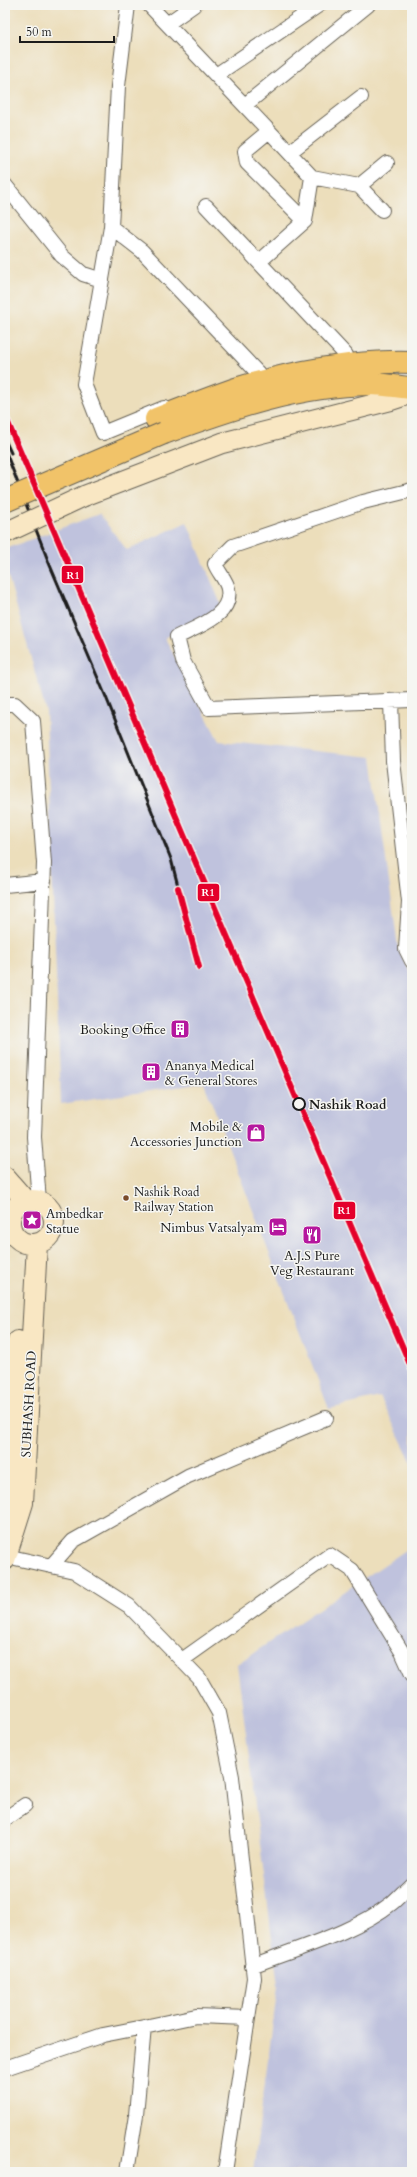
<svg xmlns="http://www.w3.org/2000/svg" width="417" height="2177" font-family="Cardo,serif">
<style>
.industrial{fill:#bfc2dd}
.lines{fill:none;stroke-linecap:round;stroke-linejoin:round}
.minor-casing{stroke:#656054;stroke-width:16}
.secondary-casing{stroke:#656054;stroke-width:22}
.trunk-casing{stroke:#656054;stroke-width:24}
.minor{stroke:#fff;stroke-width:14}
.secondary{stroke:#f9e7c3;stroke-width:20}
.trunk{stroke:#f1c369;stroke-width:22}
.rail{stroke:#1c1c1c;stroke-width:3}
.secondary-bridge-casing{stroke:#656054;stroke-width:22;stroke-linecap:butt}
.trunk-bridge-casing{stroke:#656054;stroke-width:24;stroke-linecap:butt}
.secondary-bridge{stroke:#f9e7c3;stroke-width:20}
.trunk-bridge{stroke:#f1c369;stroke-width:22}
.rail-1-casing{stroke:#f6f6f2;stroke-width:9}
.rail-1{stroke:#e4002b;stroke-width:6}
.stop-dot{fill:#f6f6f2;stroke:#1c1c1c;stroke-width:2}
.bus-dot{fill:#7a4b2a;stroke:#f6f6f2;stroke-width:1.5}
.labels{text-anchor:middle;stroke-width:3;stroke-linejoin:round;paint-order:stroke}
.bus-label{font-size:12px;fill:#1c1c1c;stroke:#f6f6f2;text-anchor:start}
.poi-label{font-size:13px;fill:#1c1c1c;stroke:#f6f6f2;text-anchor:end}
.stop-label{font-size:13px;font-weight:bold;fill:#1c1c1c;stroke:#f6f6f2;text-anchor:start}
.street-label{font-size:13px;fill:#1c1c1c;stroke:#f6f6f2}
.line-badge{stroke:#f6f6f2;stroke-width:1.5}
.badge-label{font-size:11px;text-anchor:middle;font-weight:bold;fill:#fff}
</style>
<rect width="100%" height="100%" fill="#f6f6f2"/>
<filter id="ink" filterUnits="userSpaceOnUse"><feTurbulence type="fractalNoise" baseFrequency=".025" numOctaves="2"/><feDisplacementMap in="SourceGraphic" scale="8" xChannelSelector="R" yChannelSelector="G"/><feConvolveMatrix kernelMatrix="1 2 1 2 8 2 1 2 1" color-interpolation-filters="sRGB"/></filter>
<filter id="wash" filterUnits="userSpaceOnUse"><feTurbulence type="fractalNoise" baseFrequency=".012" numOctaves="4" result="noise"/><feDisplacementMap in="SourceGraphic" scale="16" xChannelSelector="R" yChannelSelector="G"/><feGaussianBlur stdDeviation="0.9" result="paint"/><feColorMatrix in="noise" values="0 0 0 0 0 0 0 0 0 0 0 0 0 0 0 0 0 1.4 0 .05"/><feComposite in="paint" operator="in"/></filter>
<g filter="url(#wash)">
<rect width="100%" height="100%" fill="#ecdebb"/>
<!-- industrial -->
<path class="industrial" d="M99,514L127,550L187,522L222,607L165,638L219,741L372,757L398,947L412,978V1463L380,1397L329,1409L204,1083L61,1104L46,712L5,565V549Z
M412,1546V2172H253L278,1985L237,1664Z"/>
</g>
<g filter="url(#ink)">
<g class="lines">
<defs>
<path id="minor" d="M128,5L118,86L111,227L84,384L103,433L164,408
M149,5L269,131L245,151L247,163L305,221L259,262
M167,24L194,5
M216,75L319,5
M245,105L368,5
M269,131L312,177L359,186L387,163
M290,152L361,97
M5,185L62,256L83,274L102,280
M359,186L382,210
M206,206L346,355
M305,221L312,177
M111,227L142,251L258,373
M412,490L363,502L233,546L215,564C218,572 227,581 228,589C233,616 196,627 177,637L183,661L209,708L412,700
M391,701L393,761L409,902L412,903
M5,704H15L33,721L44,863L34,1137L39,1201
M5,885L44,881
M409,902L406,949L412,961
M6,1556L74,1571L129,1606L199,1678L219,1713L232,1777L254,1978L225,2172
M51,1566L73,1541L188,1476L326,1418
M182,1660L330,1555L352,1570L402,1652L412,1674
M5,1819L25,1805
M252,1966C297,1948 354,1933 392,1903C399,1897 405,1890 412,1884
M5,2068L103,2035L144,2027L196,2016L248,2018
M127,2172L136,2115L144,2027"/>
<path id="secondary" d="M84,496L222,443L391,400L412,393
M5,1177L26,1201
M10 1222a22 22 0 1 1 44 0a22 22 0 1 1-44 0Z
M5,1506L18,1341
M5,1560L23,1503L37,1244"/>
<path id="trunk" d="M156,419C183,409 211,397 239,388C291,372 357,360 412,362
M164,433C230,409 298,385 370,384C384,384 398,387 412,388"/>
</defs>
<!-- minor casing -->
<use href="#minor" class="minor-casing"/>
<!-- secondary casing -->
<use href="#secondary" class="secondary-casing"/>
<!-- trunk casing -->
<use href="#trunk" class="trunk-casing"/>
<!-- minor -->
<use href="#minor" class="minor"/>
<!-- secondary -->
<use href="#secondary" class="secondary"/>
<!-- trunk -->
<use href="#trunk" class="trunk"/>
<!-- rail -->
<path class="rail" d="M5,440L11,453
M5,450L49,563L106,697L171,859L199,967"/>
<defs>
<path id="secondary-bridge" d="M5,533L84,496"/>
<path id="trunk-bridge" d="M5,501L164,433"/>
</defs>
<!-- secondary-bridge casing -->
<use href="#secondary-bridge" class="secondary-bridge-casing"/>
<!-- trunk-bridge casing -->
<use href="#trunk-bridge" class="trunk-bridge-casing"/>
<!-- secondary-bridge -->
<use href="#secondary-bridge" class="secondary-bridge"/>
<!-- trunk-bridge -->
<use href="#trunk-bridge" class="trunk-bridge"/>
<defs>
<path id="rail-1" d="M5,416L412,1369
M178,888L199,967"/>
</defs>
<!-- rail-1 casing -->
<use href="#rail-1" class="rail-1-casing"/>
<!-- rail-1 -->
<use href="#rail-1" class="rail-1"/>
</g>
</g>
<!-- icons -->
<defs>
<symbol id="building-square" viewBox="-11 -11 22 22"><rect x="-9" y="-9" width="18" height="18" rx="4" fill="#b5179e" stroke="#f6f6f2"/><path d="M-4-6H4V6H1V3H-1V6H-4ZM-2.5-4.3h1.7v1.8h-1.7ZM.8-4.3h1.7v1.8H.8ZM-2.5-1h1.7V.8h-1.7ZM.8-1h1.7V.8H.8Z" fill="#fff"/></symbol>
<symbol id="shop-square" viewBox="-11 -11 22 22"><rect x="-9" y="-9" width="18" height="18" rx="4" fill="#b5179e" stroke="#f6f6f2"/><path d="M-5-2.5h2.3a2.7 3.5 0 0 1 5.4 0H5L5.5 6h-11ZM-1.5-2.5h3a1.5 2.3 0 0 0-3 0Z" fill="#fff"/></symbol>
<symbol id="sight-square" viewBox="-11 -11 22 22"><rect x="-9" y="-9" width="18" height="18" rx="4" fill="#b5179e" stroke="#f6f6f2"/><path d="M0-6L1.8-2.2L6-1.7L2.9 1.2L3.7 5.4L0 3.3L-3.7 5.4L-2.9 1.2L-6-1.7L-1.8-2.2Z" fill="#fff"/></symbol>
<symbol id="hotel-square" viewBox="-11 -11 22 22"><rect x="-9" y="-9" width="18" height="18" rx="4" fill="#b5179e" stroke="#f6f6f2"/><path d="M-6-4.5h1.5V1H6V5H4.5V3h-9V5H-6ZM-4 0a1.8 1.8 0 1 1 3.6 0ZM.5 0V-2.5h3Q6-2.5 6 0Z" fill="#fff"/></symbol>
<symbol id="restaurant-square" viewBox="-11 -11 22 22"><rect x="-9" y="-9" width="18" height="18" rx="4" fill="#b5179e" stroke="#f6f6f2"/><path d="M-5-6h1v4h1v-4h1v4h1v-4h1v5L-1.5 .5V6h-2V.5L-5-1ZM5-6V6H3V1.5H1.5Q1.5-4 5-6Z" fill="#fff"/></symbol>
</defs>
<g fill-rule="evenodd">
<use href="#building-square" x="169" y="1018" width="22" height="22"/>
<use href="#building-square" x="140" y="1061" width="22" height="22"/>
<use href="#shop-square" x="245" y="1122" width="22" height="22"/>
<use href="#sight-square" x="21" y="1209" width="22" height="22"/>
<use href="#hotel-square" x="267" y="1216" width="22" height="22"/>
<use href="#restaurant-square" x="301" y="1224" width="22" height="22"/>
</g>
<!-- markers -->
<circle class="stop-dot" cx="299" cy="1104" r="6"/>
<circle class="bus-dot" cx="126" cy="1198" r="3.5"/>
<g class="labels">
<!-- bus labels -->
<g class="bus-label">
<text x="134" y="1196">Nashik Road<tspan x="134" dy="15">Railway Station</tspan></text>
</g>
<!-- poi labels -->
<g class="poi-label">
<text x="166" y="1034">Booking Office</text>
<text x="165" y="1070" text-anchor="start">Ananya Medical<tspan x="165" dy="15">&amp; General Stores</tspan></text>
<text x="242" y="1131">Mobile &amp;<tspan x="242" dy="15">Accessories Junction</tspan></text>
<text x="46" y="1218" text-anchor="start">Ambedkar<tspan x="46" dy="15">Statue</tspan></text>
<text x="264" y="1232">Nimbus Vatsalyam</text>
<text x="312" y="1260" text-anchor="middle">A.J.S Pure<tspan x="312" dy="15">Veg Restaurant</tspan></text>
</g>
<!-- stop labels -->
<g class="stop-label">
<text x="309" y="1109">Nashik Road</text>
</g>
<!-- street labels -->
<g class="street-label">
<text transform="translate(28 1404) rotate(-87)" y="5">SUBHASH ROAD</text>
</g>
</g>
<g class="line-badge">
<rect x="61" y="565" width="23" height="19" rx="4" fill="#e4002b"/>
<rect x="197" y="883" width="23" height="19" rx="4" fill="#e4002b"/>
<rect x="333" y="1201" width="23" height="19" rx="4" fill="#e4002b"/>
</g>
<g class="badge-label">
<text x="73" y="579">R1</text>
<text x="208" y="896">R1</text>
<text x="344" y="1214">R1</text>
</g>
<!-- margin -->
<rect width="417" height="2177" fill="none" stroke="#f6f6f2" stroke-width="20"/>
<!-- scale -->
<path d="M20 36v6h94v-6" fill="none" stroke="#1c1c1c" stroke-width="2"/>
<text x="26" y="36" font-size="12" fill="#1c1c1c" stroke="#f6f6f2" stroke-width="3" paint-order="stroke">50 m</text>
</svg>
